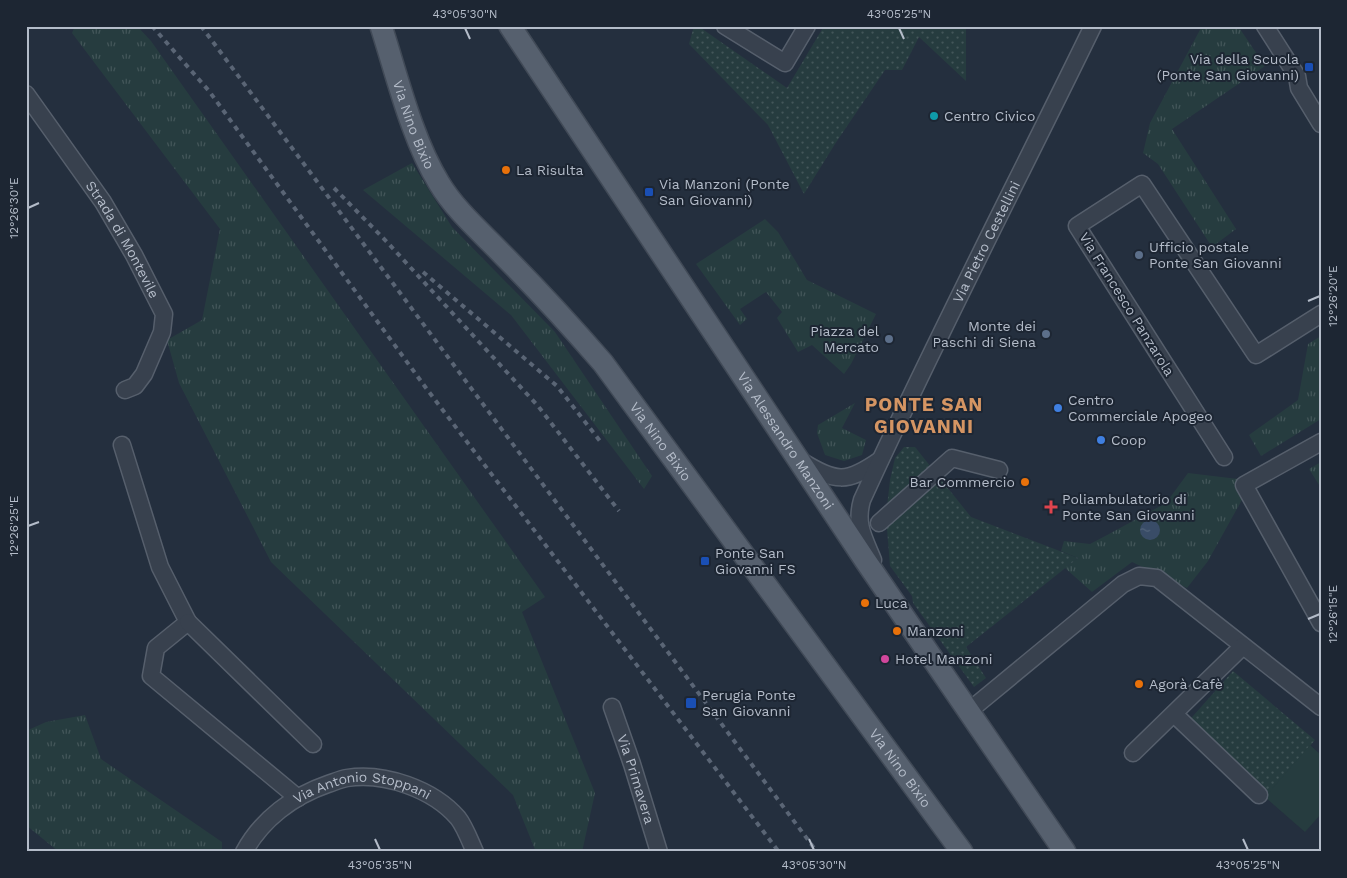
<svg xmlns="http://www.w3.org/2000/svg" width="1347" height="878" font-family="'Work Sans',sans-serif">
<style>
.grass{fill:url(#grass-tufts)}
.park{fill:url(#park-dots)}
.garden{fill:#263c3f}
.water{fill:url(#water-ripples)}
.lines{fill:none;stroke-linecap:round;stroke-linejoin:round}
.minor-casing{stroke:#565f6c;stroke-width:19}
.major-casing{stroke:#414a57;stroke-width:24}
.minor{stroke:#38414e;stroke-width:16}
.major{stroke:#56606e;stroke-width:21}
.rail{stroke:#5a6575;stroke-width:4;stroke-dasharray:5 5;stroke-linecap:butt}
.ticks{fill:none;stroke:#b4bcc9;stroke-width:2}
.transit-dot{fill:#1a4fb4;stroke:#1d2633;stroke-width:2}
.culture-dot{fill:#0f9aa8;stroke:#1d2633;stroke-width:2}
.food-dot{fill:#e8710a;stroke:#1d2633;stroke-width:2}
.service-dot{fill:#5c6f8a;stroke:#1d2633;stroke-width:2}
.shop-dot{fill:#3f7fe0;stroke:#1d2633;stroke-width:2}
.health-dot{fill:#e0444e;stroke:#1d2633;stroke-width:2}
.hotel-dot{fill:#d1479c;stroke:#1d2633;stroke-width:2}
.labels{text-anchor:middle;stroke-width:4;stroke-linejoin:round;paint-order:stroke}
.poi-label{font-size:14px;fill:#b4bcc9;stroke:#1d2633;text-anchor:start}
.street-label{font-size:14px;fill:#b4bcc9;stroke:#1d2633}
.district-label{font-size:19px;font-weight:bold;letter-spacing:1px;fill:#d59563;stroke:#1d2633}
.neatline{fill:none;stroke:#b4bcc9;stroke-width:2}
.ticks-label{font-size:12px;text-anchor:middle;fill:#b4bcc9}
</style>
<defs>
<pattern id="grass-tufts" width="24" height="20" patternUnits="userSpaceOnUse" patternTransform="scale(1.25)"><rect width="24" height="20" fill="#263c3f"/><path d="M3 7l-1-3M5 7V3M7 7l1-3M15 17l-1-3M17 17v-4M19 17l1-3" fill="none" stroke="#435659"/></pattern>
<pattern id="park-dots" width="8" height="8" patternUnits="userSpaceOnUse" patternTransform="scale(1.25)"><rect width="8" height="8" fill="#263c3f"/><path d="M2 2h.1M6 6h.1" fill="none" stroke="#435659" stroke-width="1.8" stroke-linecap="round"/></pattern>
<pattern id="water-ripples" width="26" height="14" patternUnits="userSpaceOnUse" patternTransform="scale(1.25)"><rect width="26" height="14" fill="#394c67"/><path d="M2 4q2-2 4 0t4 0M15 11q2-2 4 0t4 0" fill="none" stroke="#53647b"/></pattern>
</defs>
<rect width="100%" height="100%" fill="#242f3e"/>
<!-- grass -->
<path class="grass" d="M75,26H137L151,41L545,597L522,612L595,793L582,852H536L513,795L271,562L179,383L167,340L202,320L220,229L72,33Z
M1202,26H1238L1265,66L1172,129L1236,229L1212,247L1158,164L1143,153L1150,123Z
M412,163L452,227L555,332L652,476L644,489L511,315L363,190Z
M765,219L778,232L807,280L876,314L851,364L844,374L812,345L798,352L777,318L782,312L766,292L740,309L747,319L740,325L696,264Z
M1321,336V419L1261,456L1249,435L1298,400L1308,344Z
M855,403L842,428L866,440L862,455L844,461L825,455L817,433L818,425Z
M1321,462V488L1309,469Z
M1188,473L1238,479L1243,498L1208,561L1187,588L1132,562L1092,592L1065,568L1078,558L1061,551L1064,541L1090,544L1109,534L1166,503Z
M85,715L101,759L222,842V852H59L26,825V731L46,722Z"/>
<!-- park -->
<path class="park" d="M694,26H698L787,88L824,26H966V81L919,37L902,70H885L835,144L804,194L768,125L689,44Z
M904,447H915L971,517L1078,558L966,647L986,678L974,687L913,603L912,596L890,566L886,516L890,480L895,458Z
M1233,671L1315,740L1267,798L1185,725Z"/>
<!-- garden -->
<path class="garden" d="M1310,745L1321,755V814L1305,832L1265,797Z"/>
<!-- water -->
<path class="water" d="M1140 530a10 10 0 1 1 20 0a10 10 0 1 1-20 0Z"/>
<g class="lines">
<defs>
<g id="minor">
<path d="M725,26L785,63L807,26"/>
<path d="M1265,26L1297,76L1299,88L1321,124"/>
<path id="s1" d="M26,94L103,202L134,255L164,314L162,332L144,374L135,386L125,390"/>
<path d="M1321,442L1244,485L1321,623"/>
<path d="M122,445L160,567L188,622L156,648L151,676L298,798"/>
<path d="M1224,457L1077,226L1142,184L1256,355L1321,314"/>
<path d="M801,461C836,482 846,484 880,460"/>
<path d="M879,523L952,458L999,470"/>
<path id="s2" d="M873,560C864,538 855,524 862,500C935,340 1016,184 1093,26"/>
<path d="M188,622L313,744"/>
<path id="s3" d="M612,707L632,764L659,852"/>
<path d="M969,711L1123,584L1139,576L1157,578L1321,707"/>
<path d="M1174,714L1259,795"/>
<path d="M1133,753L1243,646"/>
<path id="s4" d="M244,852C262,819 293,796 328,784C334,782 341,779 347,778C384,772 433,789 458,818C465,827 470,841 475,852"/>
</g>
<g id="major">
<path id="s5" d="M381,26C397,76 412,139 439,183C455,210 481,232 502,254C537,289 570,325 603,363L962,852"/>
<path id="s6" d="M510,26L865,560L1065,852"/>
</g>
</defs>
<!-- minor casing -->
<use href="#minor" class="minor-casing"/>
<!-- major casing -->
<use href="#major" class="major-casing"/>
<!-- minor -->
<use href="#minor" class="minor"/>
<!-- major -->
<use href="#major" class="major"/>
<!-- rail -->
<path class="rail" d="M152,26L209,91L426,388L779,852
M201,26L817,852
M334,188L387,242L538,406L619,511
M423,272L557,386L600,441"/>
</g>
<!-- ticks -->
<path class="ticks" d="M465,28L470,39M899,28L904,39M28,208L39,203M1308,301L1320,296M28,526L39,522M1308,619L1320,614M375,839L380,850M809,839L814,850M1243,839L1248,850"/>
<!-- markers -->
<g class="transit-dot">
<rect x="1304" y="62" width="10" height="10" rx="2.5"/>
<rect x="644" y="187" width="10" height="10" rx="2.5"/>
<rect x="700" y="556" width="10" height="10" rx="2.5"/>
<rect x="685" y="697" width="12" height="12" rx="2.5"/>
</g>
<circle class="culture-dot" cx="934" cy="116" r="5"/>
<g class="food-dot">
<circle cx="506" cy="170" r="5"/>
<circle cx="1025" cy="482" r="5"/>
<circle cx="865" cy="603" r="5"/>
<circle cx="897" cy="631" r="5"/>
<circle cx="1139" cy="684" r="5"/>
</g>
<g class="service-dot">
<circle cx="1139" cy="255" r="5"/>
<circle cx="1046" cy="334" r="5"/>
<circle cx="889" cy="339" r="5"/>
</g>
<g class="shop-dot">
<circle cx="1058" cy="408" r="5"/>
<circle cx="1101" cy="440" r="5"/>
</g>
<path class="health-dot" d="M1048.5 499.5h5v5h5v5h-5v5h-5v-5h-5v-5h5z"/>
<circle class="hotel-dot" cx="885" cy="659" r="5"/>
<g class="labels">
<!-- poi labels -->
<g class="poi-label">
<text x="1299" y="64" text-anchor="end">Via della Scuola<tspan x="1299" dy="16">(Ponte San Giovanni)</tspan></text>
<text x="944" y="121">Centro Civico</text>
<text x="516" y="175">La Risulta</text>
<text x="659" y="189">Via Manzoni (Ponte<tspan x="659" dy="16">San Giovanni)</tspan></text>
<text x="1149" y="252">Ufficio postale<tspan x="1149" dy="16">Ponte San Giovanni</tspan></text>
<text x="1036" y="331" text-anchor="end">Monte dei<tspan x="1036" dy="16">Paschi di Siena</tspan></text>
<text x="879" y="336" text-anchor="end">Piazza del<tspan x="879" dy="16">Mercato</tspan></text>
<text x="1068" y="405">Centro<tspan x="1068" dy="16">Commerciale Apogeo</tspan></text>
<text x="1111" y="445">Coop</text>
<text x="1015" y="487" text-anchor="end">Bar Commercio</text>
<text x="1062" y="504">Poliambulatorio di<tspan x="1062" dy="16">Ponte San Giovanni</tspan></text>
<text x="715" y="558">Ponte San<tspan x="715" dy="16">Giovanni FS</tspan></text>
<text x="875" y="608">Luca</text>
<text x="907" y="636">Manzoni</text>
<text x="895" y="664">Hotel Manzoni</text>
<text x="1149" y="689">Agorà Cafè</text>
<text x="702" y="700">Perugia Ponte<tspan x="702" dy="16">San Giovanni</tspan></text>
</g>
<!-- street labels -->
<g class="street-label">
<text dy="5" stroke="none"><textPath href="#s5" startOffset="104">Via Nino Bixio</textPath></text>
<text dy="5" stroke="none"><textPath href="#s1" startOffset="175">Strada di Montevile</textPath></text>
<text dy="5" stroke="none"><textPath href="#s2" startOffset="349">Via Pietro Cestellini</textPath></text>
<text transform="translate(1127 304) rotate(58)" y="5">Via Francesco Panzarola</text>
<text dy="5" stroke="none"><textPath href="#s6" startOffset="498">Via Alessandro Manzoni</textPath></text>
<text dy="5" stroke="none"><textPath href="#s5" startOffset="509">Via Nino Bixio</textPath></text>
<text dy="5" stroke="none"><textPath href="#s5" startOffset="914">Via Nino Bixio</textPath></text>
<text dy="5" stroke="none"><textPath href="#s3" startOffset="76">Via Primavera</textPath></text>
<text dy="5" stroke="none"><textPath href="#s4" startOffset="145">Via Antonio Stoppani</textPath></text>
</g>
<!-- district labels -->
<g class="district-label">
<text x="924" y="411">PONTE SAN<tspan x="924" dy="22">GIOVANNI</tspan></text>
</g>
</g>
<!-- border -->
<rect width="1347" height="878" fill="none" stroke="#1d2633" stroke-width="55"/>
<rect x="28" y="28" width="1292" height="822" class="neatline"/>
<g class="ticks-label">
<text x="465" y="18">43°05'30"N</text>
<text x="899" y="18">43°05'25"N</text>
<text transform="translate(14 208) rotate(-90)" y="4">12°26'30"E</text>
<text transform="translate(1333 296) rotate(-90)" y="4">12°26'20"E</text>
<text transform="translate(14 526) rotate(-90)" y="4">12°26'25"E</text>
<text transform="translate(1333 614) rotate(-90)" y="4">12°26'15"E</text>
<text x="380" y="869">43°05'35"N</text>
<text x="814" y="869">43°05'30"N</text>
<text x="1248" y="869">43°05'25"N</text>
</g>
</svg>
